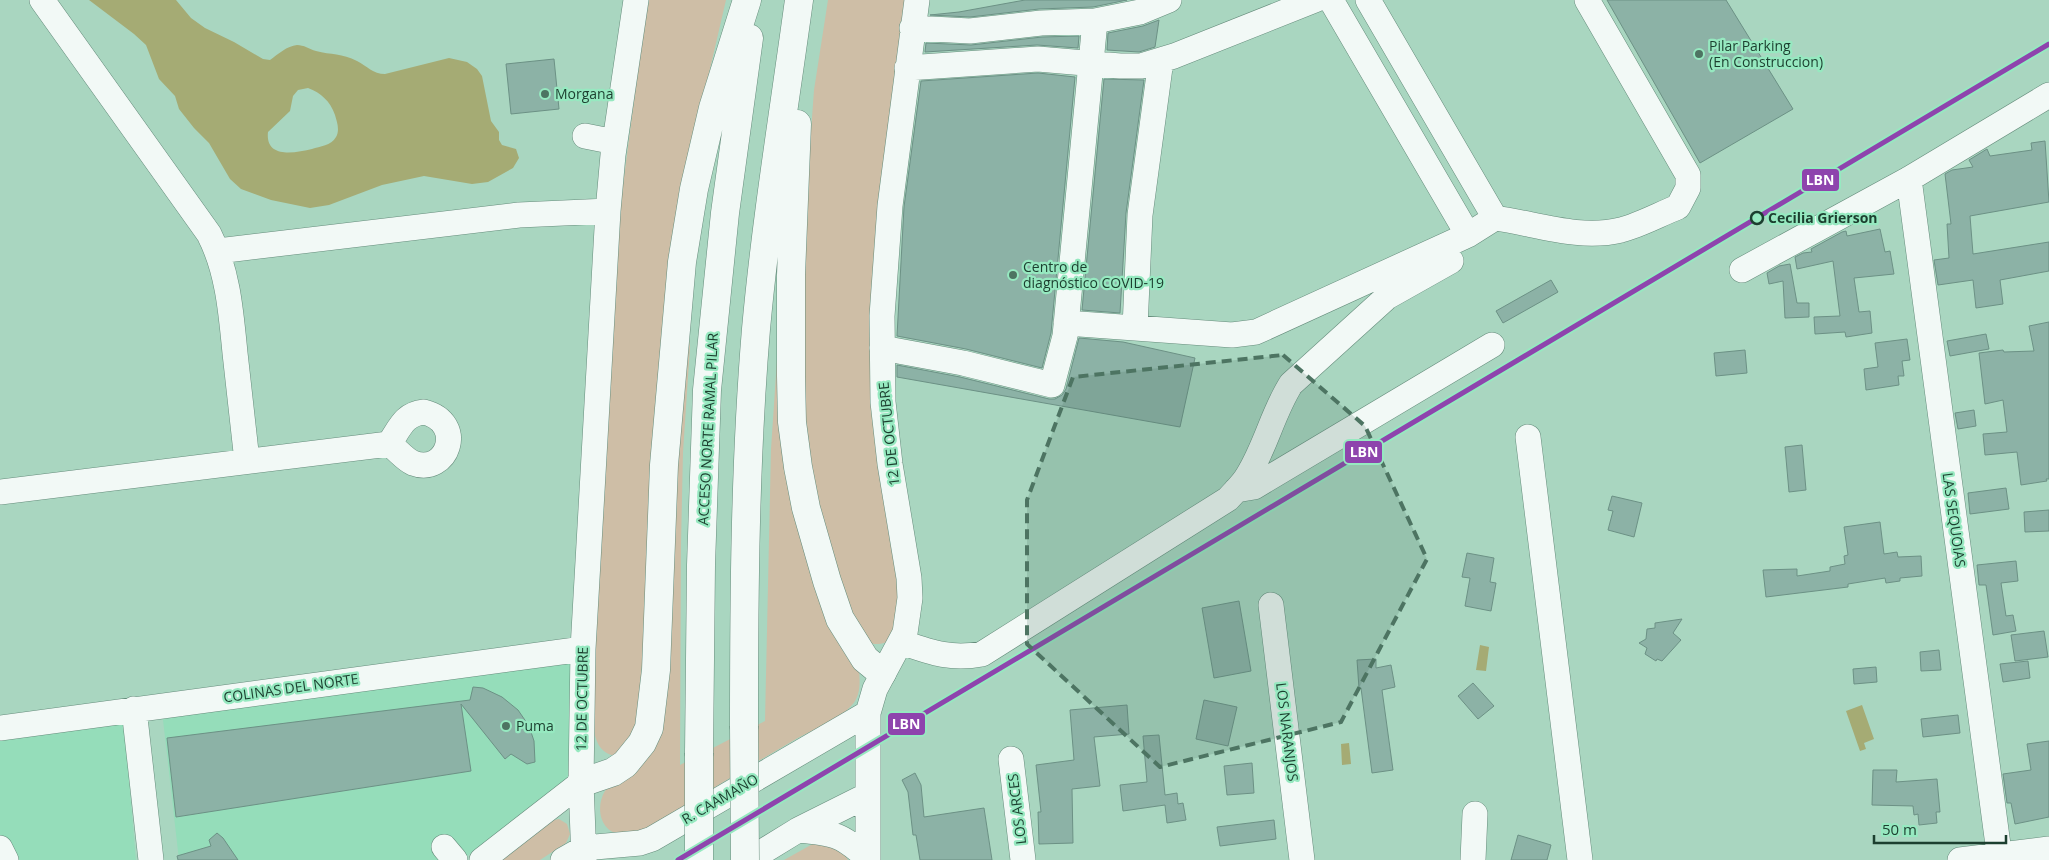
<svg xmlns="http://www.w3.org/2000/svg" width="2049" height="860" font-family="'Open Sans',sans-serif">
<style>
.built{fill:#95ddba}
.green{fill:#cebea6}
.water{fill:#a5ab74;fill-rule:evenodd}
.building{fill:#8cb2a6;stroke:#6c9185}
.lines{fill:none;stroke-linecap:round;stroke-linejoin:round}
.minor-casing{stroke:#658c7b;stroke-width:26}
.highway-casing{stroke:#658c7b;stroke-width:29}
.minor{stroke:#f2f9f6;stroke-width:25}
.highway{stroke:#f2f9f6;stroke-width:28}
.highway-bridge-casing{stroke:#658c7b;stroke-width:29;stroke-linecap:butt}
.highway-bridge{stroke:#f2f9f6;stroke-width:28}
.rail-1-casing{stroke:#96e9c0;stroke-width:9}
.rail-1{stroke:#8e44ad;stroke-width:5}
.marked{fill:#4d7462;fill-opacity:0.2;stroke:#4d7462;stroke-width:4;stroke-dasharray:10 6;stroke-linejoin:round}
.poi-dot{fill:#4d7462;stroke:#96e9c0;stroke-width:2}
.stop-dot{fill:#96e9c0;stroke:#1c3f2f;stroke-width:2.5}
.labels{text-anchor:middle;stroke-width:4.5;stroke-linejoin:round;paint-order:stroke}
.poi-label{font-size:14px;fill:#1c3f2f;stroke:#96e9c0;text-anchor:start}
.stop-label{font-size:14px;font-weight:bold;fill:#1c3f2f;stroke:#96e9c0;text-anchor:start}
.street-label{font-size:14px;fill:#1c3f2f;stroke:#96e9c0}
.line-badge{stroke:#96e9c0;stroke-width:2}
.badge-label{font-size:14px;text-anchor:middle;font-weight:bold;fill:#fff}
</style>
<rect width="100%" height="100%" fill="#a9d6c0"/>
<!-- built -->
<path class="built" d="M571,656L568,779L462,860H179L162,711Z
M123,711L136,860H0V728Z"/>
<!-- green -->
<path class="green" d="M649,0H726L687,168L636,731L620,756C601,756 596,743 593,727L594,593L620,208L641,47Z
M828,0H909L886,162L900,607C898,615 897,631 891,638C883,648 867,644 858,638L819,521L803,415V243L814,90Z
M783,271L784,419L859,669C860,682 861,695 852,705C838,721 814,729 796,739C746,768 695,799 645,830C638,831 629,834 622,834C600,833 595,807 605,791C611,783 622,777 630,770L668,574L688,331L690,347L683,452L681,544L680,765L765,721L771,449Z
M559,819L567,824L570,834L566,843L540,860H496L549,821Z
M818,841L844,853L848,860H784Z"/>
<!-- water -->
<path class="water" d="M89,0H176L191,18L205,28L234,42L263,59L270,60C278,54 287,46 297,45C304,45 309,49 316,51C331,55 342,53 357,61C367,66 373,74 385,74L449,58L467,62L477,69L482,76L491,121L499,132V140L502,145L516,149L519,158L513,168L488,182L472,184L424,176L382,185L329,205L310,208L271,200L241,189L230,179L209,143L194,128L179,109L175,96L159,79L146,45L134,34ZM308,88C321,93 330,101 335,115C337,122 340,130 336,137C331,146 320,146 312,149C295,153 265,159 268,132L290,111L293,96L298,90Z
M1480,645L1489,647L1486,671L1476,670Z
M1862,705L1874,739L1864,743L1866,749L1860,751L1846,711Z
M1349,743L1351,764L1342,765L1341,744Z"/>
<!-- building -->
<path class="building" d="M1025,0H1127L1093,7L1039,9L970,17L930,15L959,12Z
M1607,0H1726L1793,109L1700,163Z
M1159,20L1155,47L1139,52L1107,50L1108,33L1143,26Z
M1079,36L1078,48L1037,45L925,52L926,43L971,45L1042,37Z
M554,59L559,109L511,114L506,64Z
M1038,73L1075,77L1051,333L1042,368L966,349L897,336L904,207L921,81Z
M1104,79L1144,80L1126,213L1120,313L1082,310Z
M2045,141L2049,202L1970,216L1973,254L2049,242V271L2000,280L2003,304L1976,308L1973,280L1938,285L1934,260L1949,258L1947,224H1951L1945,174L1952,170L1973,167L1969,160L1987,149L1990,156L2032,150L2031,143Z
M1880,229L1885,252L1890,251L1894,274L1854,278L1859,312L1870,311L1872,333L1846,337L1845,332L1815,334L1814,317L1840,316L1833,261L1797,269L1795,257L1803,253L1812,252L1811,249L1842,232L1846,231L1847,236Z
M1790,264L1797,303H1809V317L1785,318L1783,281L1769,284L1767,273L1779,266Z
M1551,280L1558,292L1503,323L1496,311Z
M2049,322V479H2046L2047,481L2021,485L2017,452L1985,455L1983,434L2007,432L2003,400L1985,404L1979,353L2003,350L2004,352L2034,351L2029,326Z
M1986,334L1989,349L1950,356L1947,341Z
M1079,338L1123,342L1195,358L1180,427L897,377V365L960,377L1049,399H1055L1062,395L1066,389Z
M1907,339L1910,360L1902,361L1904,376H1898L1899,385L1866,390L1864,369L1878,367L1875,343Z
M1745,350L1747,373L1716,376L1714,353Z
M1974,410L1976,426L1958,429L1955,413Z
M1802,445L1806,490L1789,492L1785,447Z
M2006,488L2009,509L1970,514L1968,493Z
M1612,496L1642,503L1634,537L1608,530L1613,511L1608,510Z
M2049,510V531L2025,532L2024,512Z
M1880,522L1884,554L1897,552L1898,557L1921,556L1922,576L1900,578V581L1886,583L1885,578L1848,584V587L1766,597L1763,570L1797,569V576L1830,571V567L1845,564L1844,556L1848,555L1844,527Z
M1467,553L1494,558L1490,582L1496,583L1491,611L1465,606L1470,578L1462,577Z
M2016,561L2018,581L2001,583L2006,616L2013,615L2016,631L1993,635L1986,585H1979L1977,565Z
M1239,601L1251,671L1214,678L1202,608Z
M1682,619L1673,633L1681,640L1662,661L1657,659L1656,661L1645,654L1647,648L1639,643L1646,639L1647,629L1655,628V623Z
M2044,631L2048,657L2015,661L2011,635Z
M1939,650L1941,670L1921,671L1920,652Z
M1376,659V668L1391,665L1395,687L1382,690L1393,770L1372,773L1361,688H1359L1357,660Z
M2028,661L2030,678L2003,682L2000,664Z
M1876,667L1877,682L1854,684L1853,669Z
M1473,683L1494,706L1478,719L1458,696Z
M473,687L483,688L502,697L518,710L529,726L534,741L535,762L527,764L511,754L505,759L461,704L471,771L176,817L167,738L470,700Z
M1204,700L1237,707L1228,746L1196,739Z
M1127,705L1129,734L1094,737L1100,786L1072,789L1073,843L1039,844L1038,812H1041L1036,765L1074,760L1070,710Z
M1958,715L1960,733L1923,737L1921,719Z
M1159,735L1165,795L1177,793L1178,804L1183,803L1186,820L1167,823L1165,805L1123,811L1120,785L1147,782L1143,736Z
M2049,741V817L2015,824L2011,803H2007L2003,774L2031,770L2027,744Z
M1252,763L1254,793L1227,795L1224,766Z
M1873,770H1897L1896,782L1937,779L1940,812H1936L1937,823L1919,825L1918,814L1914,815L1913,806L1872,805Z
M915,773L921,785L924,817L984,808L992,860H920L916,835H913L908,792L902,780Z
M1274,820L1276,839L1220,846L1217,827Z
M217,833L223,838L238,860H178L177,856L211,846L209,840Z
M1518,835L1551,845L1547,860H1511Z"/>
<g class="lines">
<defs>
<path id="minor" d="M42,0L209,234C228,271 231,312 235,353C239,389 243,425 247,461
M1331,0L1468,235
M1368,0L1495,218
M1095,21L1140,12L1169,0
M907,68L1038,59L1120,66H1141L1174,56L1315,0
M585,136L615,142
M1909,179L2000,860
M218,251L519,215L608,211
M1742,270L1909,179L2049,95
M1066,323L1232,335L1256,332L1468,235L1495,218C1537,224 1579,240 1621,230C1640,225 1660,214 1678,207L1688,188V175L1587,0
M1135,328L1140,215L1161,60
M882,348L963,363L1052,385L1065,336L1095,21L1041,23L970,31L912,28
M424,412C467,423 447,476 413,463C404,459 397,449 389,444C400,428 404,414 424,412Z
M1528,437L1580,860
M1236,490L1254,487L1492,345
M0,492L389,444
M1271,605L1302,860
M901,642C930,652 950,660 982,654L1228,499C1235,491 1243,484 1248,475C1266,446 1273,412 1291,384L1387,297L1451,261
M134,709L151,860
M0,728L583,649
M1011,759L1023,860
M798,830C833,833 842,834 868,859
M444,847L455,860
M0,848L6,860
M482,860L581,783
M563,860L584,848L640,843L652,839L868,713
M584,860L581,783L583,649L608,211L613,155L636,0
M749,860L798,830L868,795
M868,860V713L875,689L905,633L910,598L909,578L890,464L883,402L882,316L890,206L917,0
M1473,860L1475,814
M1960,860L2049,849"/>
<path id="highway" d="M797,124L791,275V376L792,422L798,467L806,508L827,581L840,619L865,659L882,673
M744,726C744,593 745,461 756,329C766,219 784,110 799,0
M699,753L701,565L707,390L725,213L749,38
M581,783L613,772L625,764L642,743L649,728L656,670L664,465L682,262L694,189L713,108L747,0"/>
</defs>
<!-- minor casing -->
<use href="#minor" class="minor-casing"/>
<!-- highway casing -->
<use href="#highway" class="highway-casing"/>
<!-- minor -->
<use href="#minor" class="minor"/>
<!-- highway -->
<use href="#highway" class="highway"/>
<defs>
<path id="highway-bridge" d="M744,726L745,860
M699,753V860"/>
</defs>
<!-- highway-bridge casing -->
<use href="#highway-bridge" class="highway-bridge-casing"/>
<!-- highway-bridge -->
<use href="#highway-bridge" class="highway-bridge"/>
<defs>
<path id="rail-1" d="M678,860L2049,44"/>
</defs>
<!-- rail-1 casing -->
<use href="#rail-1" class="rail-1-casing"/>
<!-- rail-1 -->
<use href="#rail-1" class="rail-1"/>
</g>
<!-- marked area -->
<path class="marked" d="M1283,355L1365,426L1427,559L1341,722L1160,767L1027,644V500L1073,377Z"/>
<!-- markers -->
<g class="poi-dot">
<circle cx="1699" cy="54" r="5"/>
<circle cx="545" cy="94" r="5"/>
<circle cx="1013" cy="275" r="5"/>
<circle cx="506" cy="726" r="5"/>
</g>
<circle class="stop-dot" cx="1757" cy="218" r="6"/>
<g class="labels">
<!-- poi labels -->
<g class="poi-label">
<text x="1709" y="51">Pilar Parking<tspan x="1709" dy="16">(En Construccion)</tspan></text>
<text x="555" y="99">Morgana</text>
<text x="1023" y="272">Centro de<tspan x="1023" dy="16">diagnóstico COVID-19</tspan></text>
<text x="516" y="731">Puma</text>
</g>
<!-- stop labels -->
<g class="stop-label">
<text x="1768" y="223">Cecilia Grierson</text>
</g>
<!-- street labels -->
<g class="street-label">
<text transform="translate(708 429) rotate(-87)" y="5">ACCESO NORTE RAMAL PILAR</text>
<text transform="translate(889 434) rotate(-96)" y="5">12 DE OCTUBRE</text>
<text transform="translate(1954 520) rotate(82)" y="5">LAS SEQUOIAS</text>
<text transform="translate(291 688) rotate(-8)" y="5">COLINAS DEL NORTE</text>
<text transform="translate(582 699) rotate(-89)" y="5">12 DE OCTUBRE</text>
<text transform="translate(1287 732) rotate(83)" y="5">LOS NARANJOS</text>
<text transform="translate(720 799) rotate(-30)" y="5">R. CAAMAÑO</text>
<text transform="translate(1017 809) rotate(-97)" y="5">LOS ARCES</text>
</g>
</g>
<g class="line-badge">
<rect x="1801" y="168" width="39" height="24" rx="5" fill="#8e44ad"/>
<rect x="1344" y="440" width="39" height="24" rx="5" fill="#8e44ad"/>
<rect x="887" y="712" width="39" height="24" rx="5" fill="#8e44ad"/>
</g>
<g class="badge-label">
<text x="1820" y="185">LBN</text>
<text x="1364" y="457">LBN</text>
<text x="906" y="729">LBN</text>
</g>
<!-- scale -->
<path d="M1874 835v8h132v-8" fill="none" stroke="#1c3f2f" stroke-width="2.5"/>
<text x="1882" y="835" font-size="15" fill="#1c3f2f" stroke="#96e9c0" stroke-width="4" paint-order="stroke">50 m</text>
</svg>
